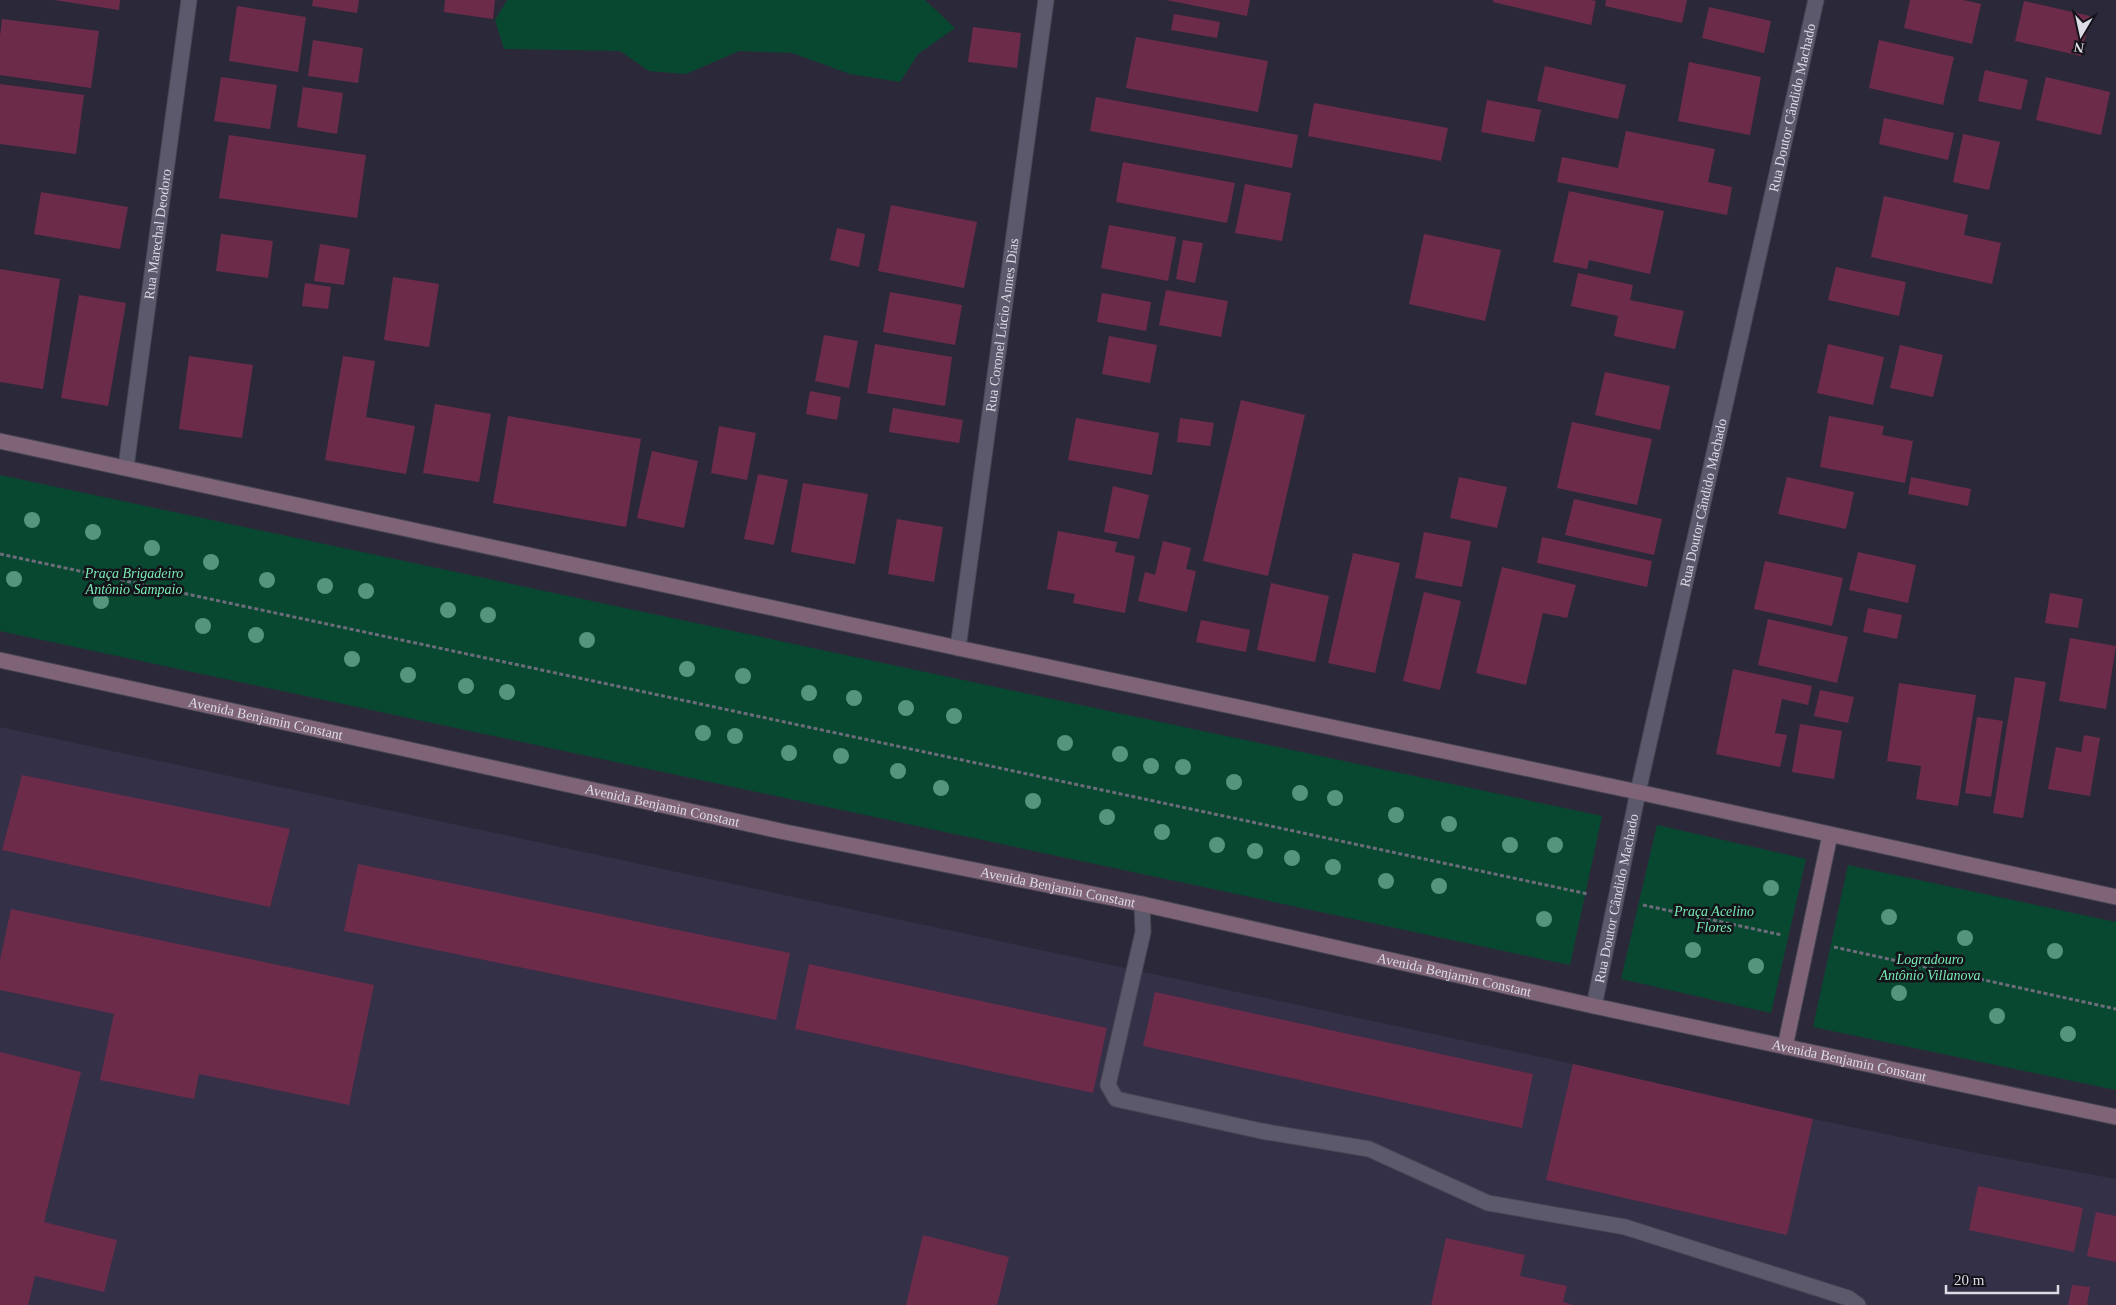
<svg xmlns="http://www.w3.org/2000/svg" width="2116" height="1305" font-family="'Times New Roman',serif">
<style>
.built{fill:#343047}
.green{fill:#094830}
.building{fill:#6d2b4a}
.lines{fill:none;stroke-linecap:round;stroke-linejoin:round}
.street-casing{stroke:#484653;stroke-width:17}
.secondary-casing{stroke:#484653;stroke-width:17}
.path{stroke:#6d6c7a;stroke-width:3;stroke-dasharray:4 2.5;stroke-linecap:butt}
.street{stroke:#5b596b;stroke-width:15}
.secondary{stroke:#7f6478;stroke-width:15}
.tree{fill:#55947d}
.labels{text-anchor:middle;stroke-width:5;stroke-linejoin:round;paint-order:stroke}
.street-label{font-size:14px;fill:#dcdbe6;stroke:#14131a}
.park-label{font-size:14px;font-style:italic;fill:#78ebb5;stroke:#14131a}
</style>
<rect width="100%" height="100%" fill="#2b2939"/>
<!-- built -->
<path class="built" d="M0,727L1573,1064L1813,1119L1976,1153L2116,1179V1305H0Z"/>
<!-- green -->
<path class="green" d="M507,0H925L955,28L918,54L900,82L850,74L792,53L739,51L686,74L649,71L620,51L504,49L495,20Z
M0,475L1602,816L1570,965L0,631Z
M1657,825L1806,859L1771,1013L1621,979Z
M1848,865L2116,922V1090L1813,1027Z"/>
<!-- building -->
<path class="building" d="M54,0H120L119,10Z
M313,0H359L357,13L312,6Z
M445,0H495L493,19L444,12Z
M1166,0H1250L1247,16Z
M1493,0H1591L1596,1L1591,25L1493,2Z
M1606,0H1687L1682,23L1605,6Z
M1910,0H1963L1981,4L1972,44L1904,28Z
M2024,1L2090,16L2081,56L2015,41Z
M237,6L306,17L298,72L229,61Z
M1709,7L1771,21L1764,53L1702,38Z
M1174,14L1220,22L1217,38L1171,30Z
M2,19L99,31L91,88L0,75V36Z
M973,27L1021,33L1017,68L968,62Z
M1136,37L1268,61L1258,112L1126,88Z
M313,40L363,48L358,83L308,76Z
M1879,40L1954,57L1943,105L1869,88Z
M1689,62L1761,77L1750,135L1678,121Z
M1545,66L1626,85L1618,119L1537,101Z
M1985,70L2028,80L2021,110L1978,101Z
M221,77L277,85L270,129L214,121Z
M2046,77L2110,92L2101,135L2036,120Z
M0,84L84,95L76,154L0,144Z
M303,87L343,93L337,134L297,127Z
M1096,97L1298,135L1292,168L1090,131Z
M1487,100L1541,110L1534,142L1481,132Z
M1314,103L1448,128L1441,161L1308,136Z
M1884,118L1954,133L1948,160L1879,144Z
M1626,131L1715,149L1708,182L1732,187L1727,215L1557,182L1562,157L1618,168Z
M1963,134L2000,142L1989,190L1953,182Z
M229,135L366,155L357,218L219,198Z
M1123,162L1235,183L1227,223L1116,202Z
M1245,184L1291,193L1282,241L1235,233Z
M1569,191L1664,211L1650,274L1589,260L1587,269L1553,262Z
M41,192L128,207L120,249L34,234Z
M1884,196L1968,215L1964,235L2001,243L1992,284L1871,257Z
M891,205L977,222L964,288L878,271Z
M1109,225L1176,237L1168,281L1101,268Z
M837,228L865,234L859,267L830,260Z
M221,234L273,241L268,278L216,271Z
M1424,234L1501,250L1485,321L1409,304Z
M1183,240L1203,243L1195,283L1176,279Z
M320,244L350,249L344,285L314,281Z
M1836,267L1906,282L1899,316L1828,300Z
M0,269L60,279L43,389L0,382Z
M1578,273L1633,285L1630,300L1684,311L1675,349L1614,336L1618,316L1571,306Z
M393,277L439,284L429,347L384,340Z
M305,283L331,287L328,309L302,306Z
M1166,290L1228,301L1221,337L1159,325Z
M890,292L962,305L955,345L883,332Z
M1102,293L1151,302L1146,331L1097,322Z
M79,295L126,303L108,406L61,398Z
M824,335L858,341L849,388L815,381Z
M1109,336L1157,345L1150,383L1102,374Z
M875,344L952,357L945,406L867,393Z
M1828,344L1884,357L1873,405L1817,393Z
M1900,345L1943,355L1933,397L1890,388Z
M189,356L253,365L242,438L179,429Z
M343,356L375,361L366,417L415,426L406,474L325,460Z
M1605,372L1670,386L1660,430L1595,415Z
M810,391L841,397L837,420L806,414Z
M1241,400L1305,415L1268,576L1203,561Z
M435,404L491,414L479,482L423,473Z
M893,408L963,420L959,443L889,432Z
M508,416L641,439L626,527L493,503Z
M1829,416L1884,426L1882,435L1913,441L1905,483L1820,467Z
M1076,418L1159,433L1152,475L1068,460Z
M1180,418L1214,423L1210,446L1177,442Z
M1572,422L1652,439L1637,505L1557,488Z
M719,426L756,433L747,480L711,473Z
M652,451L698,461L684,528L637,518Z
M758,474L788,480L774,545L744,539Z
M1459,477L1507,487L1497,528L1450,518Z
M1787,477L1854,492L1846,529L1778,514Z
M1911,477L1971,489L1968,506L1908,494Z
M803,483L868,494L855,564L791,552Z
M1113,486L1149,495L1139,539L1104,532Z
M1574,499L1662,519L1654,555L1565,535Z
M897,519L943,527L934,582L888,574Z
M1058,531L1117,542L1115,552L1135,556L1125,613L1073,603L1075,594L1047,589Z
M1424,532L1471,541L1462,587L1415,578Z
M1542,537L1652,561L1647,587L1537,563Z
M1163,541L1191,548L1186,569L1196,571L1187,612L1138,601L1145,572L1155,575Z
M1858,552L1916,565L1908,603L1849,590Z
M1353,553L1400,563L1375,673L1328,663Z
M1765,561L1843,578L1832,626L1754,609Z
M1502,567L1576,585L1567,618L1543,613L1526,685L1476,673Z
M1271,583L1329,596L1315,662L1257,650Z
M1424,592L1461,601L1440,690L1403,681Z
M2050,593L2083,599L2078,628L2045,623Z
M1868,608L1902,615L1897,639L1863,632Z
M1768,619L1848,637L1837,683L1758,665Z
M1201,620L1250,630L1246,652L1196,642Z
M2070,638L2116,646L2106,709L2059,701Z
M1733,669L1812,686L1808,705L1782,699L1775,733L1787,735L1780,767L1716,754Z
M2015,677L2046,682L2023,818L1993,813Z
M1899,683L1976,695L1958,806L1916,799L1921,766L1887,761Z
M1820,690L1854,697L1848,723L1814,716Z
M1977,717L2003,721L1991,797L1965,793Z
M1800,724L1842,731L1834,779L1792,772Z
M2084,735L2100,738L2090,796L2048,789L2056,747L2081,752Z
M22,775L290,829L270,907L2,850Z
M358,864L790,953L776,1020L344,931Z
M11,909L374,985L349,1105L199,1074L194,1099L100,1080L114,1014L0,990V960Z
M809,964L1107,1028L1093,1093L795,1029Z
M1155,992L1533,1074L1522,1128L1143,1046Z
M0,1052L81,1072L44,1222L117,1240L104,1292L35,1276L28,1305H0Z
M1573,1064L1813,1119L1787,1235L1546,1180Z
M1978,1186L2083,1208L2074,1252L1969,1230Z
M2096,1212L2116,1216V1262L2087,1256Z
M923,1235L1009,1257L997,1305H906Z
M1446,1238L1525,1255L1520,1276L1567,1286L1563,1302L1573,1305H1431Z
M2072,1285L2090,1287L2087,1305H2068Z"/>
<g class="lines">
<defs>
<g id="street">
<path id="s1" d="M126,467L189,0"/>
<path id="s2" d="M958,648L1046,0"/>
<path d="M1142,904L1143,932L1108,1085L1116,1099L1261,1131L1369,1149L1488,1203L1625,1227L1848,1298L1858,1305"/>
<path id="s3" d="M1594,1006L1638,792L1816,0"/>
</g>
<g id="secondary">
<path d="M0,441L958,648L1638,792L2116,897"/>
<path id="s4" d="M0,660L785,832L1142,904L1594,1006L2116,1117"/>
<path d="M1785,1047L1830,835"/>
</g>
</defs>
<!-- street casing -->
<use href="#street" class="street-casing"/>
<!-- secondary casing -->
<use href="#secondary" class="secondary-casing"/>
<!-- path -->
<path class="path" d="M0,554L1588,894
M1643,905L1782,935
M1834,947L2116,1009"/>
<!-- street -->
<use href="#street" class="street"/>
<!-- secondary -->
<use href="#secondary" class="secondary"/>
</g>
<!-- trees -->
<g class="tree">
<circle cx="32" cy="520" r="8"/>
<circle cx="93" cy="532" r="8"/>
<circle cx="152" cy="548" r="8"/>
<circle cx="211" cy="562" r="8"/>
<circle cx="14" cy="579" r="8"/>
<circle cx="267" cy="580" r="8"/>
<circle cx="325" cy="586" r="8"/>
<circle cx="366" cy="591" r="8"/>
<circle cx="101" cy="601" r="8"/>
<circle cx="448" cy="610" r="8"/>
<circle cx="488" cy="615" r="8"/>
<circle cx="203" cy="626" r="8"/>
<circle cx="256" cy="635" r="8"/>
<circle cx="587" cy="640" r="8"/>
<circle cx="352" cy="659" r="8"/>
<circle cx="687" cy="669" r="8"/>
<circle cx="408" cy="675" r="8"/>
<circle cx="743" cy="676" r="8"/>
<circle cx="466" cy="686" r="8"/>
<circle cx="507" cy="692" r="8"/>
<circle cx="809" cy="693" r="8"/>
<circle cx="854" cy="698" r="8"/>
<circle cx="906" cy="708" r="8"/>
<circle cx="954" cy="716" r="8"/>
<circle cx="703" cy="733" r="8"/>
<circle cx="735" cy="736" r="8"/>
<circle cx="1065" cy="743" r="8"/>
<circle cx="789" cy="753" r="8"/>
<circle cx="1120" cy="754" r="8"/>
<circle cx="841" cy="756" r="8"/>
<circle cx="1151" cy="766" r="8"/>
<circle cx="1183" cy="767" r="8"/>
<circle cx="898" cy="771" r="8"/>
<circle cx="1234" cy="782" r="8"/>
<circle cx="941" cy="788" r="8"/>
<circle cx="1300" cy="793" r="8"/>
<circle cx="1335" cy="798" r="8"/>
<circle cx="1033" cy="801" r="8"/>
<circle cx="1396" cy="815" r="8"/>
<circle cx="1107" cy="817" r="8"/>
<circle cx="1449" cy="824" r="8"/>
<circle cx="1162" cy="832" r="8"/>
<circle cx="1217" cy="845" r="8"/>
<circle cx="1510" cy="845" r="8"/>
<circle cx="1555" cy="845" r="8"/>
<circle cx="1255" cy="851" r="8"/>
<circle cx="1292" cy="858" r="8"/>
<circle cx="1333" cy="867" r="8"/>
<circle cx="1386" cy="881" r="8"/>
<circle cx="1439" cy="886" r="8"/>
<circle cx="1771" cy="888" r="8"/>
<circle cx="1889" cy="917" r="8"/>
<circle cx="1544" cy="919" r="8"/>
<circle cx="1965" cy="938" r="8"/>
<circle cx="1693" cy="950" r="8"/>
<circle cx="2055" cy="951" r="8"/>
<circle cx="1756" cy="966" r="8"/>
<circle cx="1899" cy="993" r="8"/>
<circle cx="1997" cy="1016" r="8"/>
<circle cx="2068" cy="1034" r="8"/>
</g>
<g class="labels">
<!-- street labels -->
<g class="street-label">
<text dy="5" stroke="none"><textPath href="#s3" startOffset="920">Rua Doutor Cândido Machado</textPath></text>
<text dy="5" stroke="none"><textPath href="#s1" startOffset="235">Rua Marechal Deodoro</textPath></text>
<text dy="5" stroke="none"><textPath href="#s2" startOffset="326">Rua Coronel Lúcio Annes Dias</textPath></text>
<text dy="5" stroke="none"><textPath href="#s3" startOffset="515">Rua Doutor Cândido Machado</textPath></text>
<text dy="5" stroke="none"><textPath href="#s4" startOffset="272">Avenida Benjamin Constant</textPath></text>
<text dy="5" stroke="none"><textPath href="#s4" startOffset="678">Avenida Benjamin Constant</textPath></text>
<text dy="5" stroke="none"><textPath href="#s4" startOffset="1082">Avenida Benjamin Constant</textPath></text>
<text dy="5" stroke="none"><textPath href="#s3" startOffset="110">Rua Doutor Cândido Machado</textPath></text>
<text dy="5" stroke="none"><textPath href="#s4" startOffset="1488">Avenida Benjamin Constant</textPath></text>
<text dy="5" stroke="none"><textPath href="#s4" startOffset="1892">Avenida Benjamin Constant</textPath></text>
</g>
<!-- park labels -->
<g class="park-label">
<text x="134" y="578">Praça Brigadeiro<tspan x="134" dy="16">Antônio Sampaio</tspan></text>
<text x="1714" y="916">Praça Acelino<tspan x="1714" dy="16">Flores</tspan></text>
<text x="1930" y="964">Logradouro<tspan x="1930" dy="16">Antônio Villanova</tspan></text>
</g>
</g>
<!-- north arrow -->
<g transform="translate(2081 35) rotate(189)" stroke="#14131a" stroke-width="4" paint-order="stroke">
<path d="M0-4L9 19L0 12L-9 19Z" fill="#dcdbe6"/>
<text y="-8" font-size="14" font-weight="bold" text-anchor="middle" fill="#dcdbe6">N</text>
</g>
<!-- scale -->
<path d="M1946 1285v8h112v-8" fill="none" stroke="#dcdbe6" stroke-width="2.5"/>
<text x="1954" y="1285" font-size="15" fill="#dcdbe6" stroke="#14131a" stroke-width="4" paint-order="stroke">20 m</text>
</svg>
